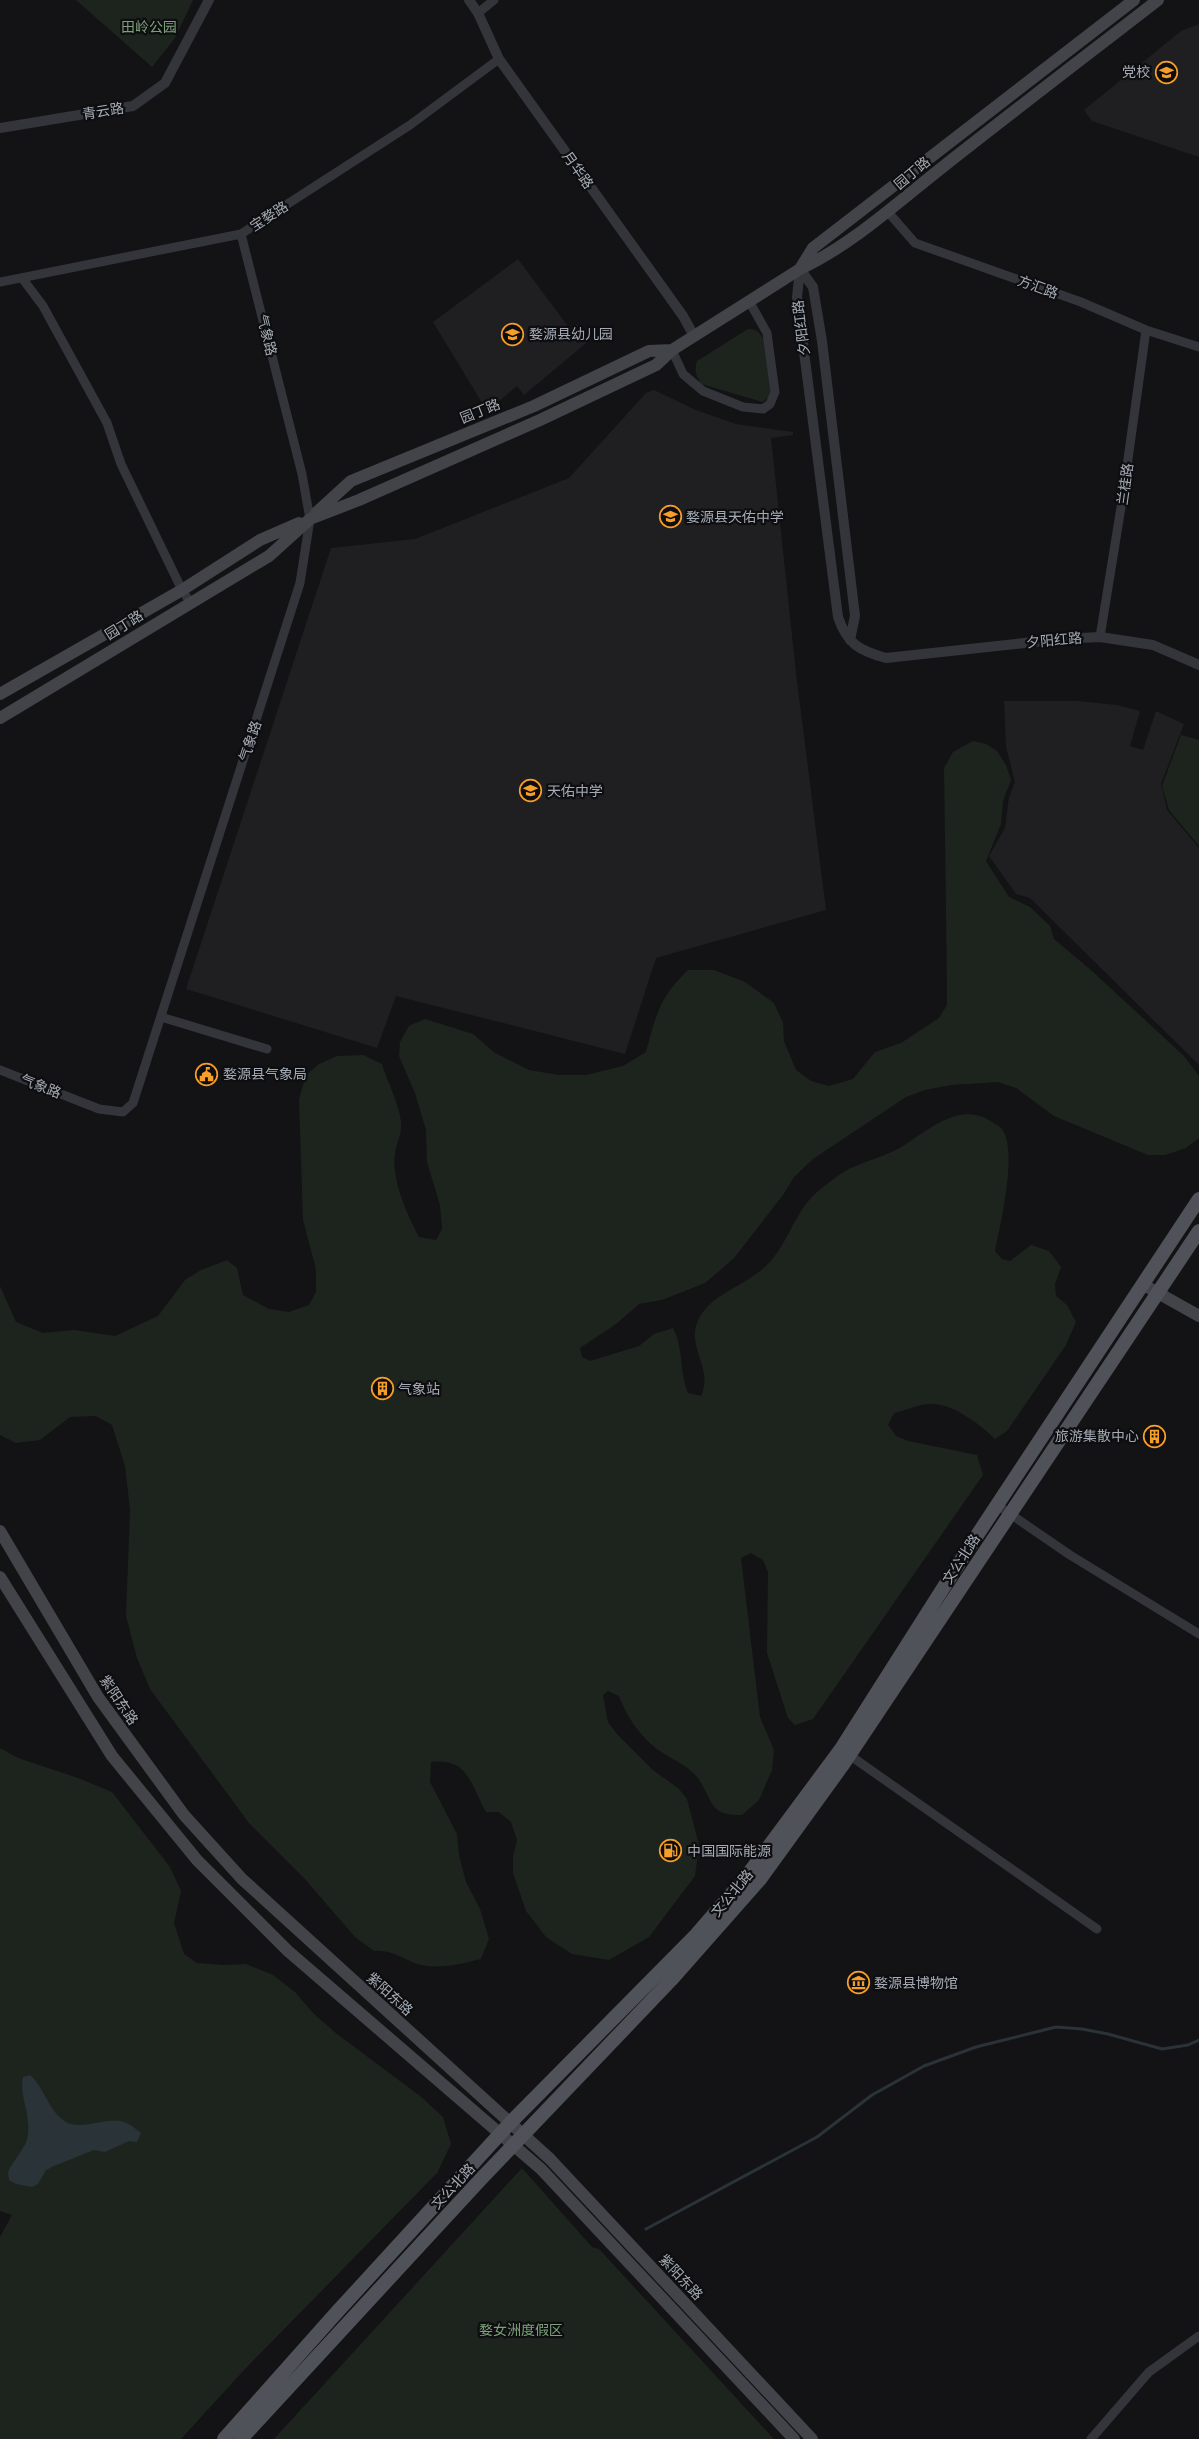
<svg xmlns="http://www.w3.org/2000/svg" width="1199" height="2439" font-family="'PT Sans Narrow','Noto Sans SC',sans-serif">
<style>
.built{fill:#1f1f22}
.green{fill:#1d241d}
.water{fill:#293338}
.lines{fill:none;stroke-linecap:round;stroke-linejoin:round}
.stream{stroke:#293338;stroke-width:3}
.minor{stroke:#34353a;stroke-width:9}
.tertiary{stroke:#34353a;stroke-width:10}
.secondary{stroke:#42444a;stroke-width:12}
.primary{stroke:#505259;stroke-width:14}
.labels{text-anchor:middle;stroke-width:4.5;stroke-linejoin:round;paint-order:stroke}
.park-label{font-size:14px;fill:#7ca17a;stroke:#0e0e10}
.poi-label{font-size:14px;fill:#a4abb5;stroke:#0e0e10;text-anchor:start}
.street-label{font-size:14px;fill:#a4abb5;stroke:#0e0e10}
</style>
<rect width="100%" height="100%" fill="#131315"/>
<!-- built -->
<path class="built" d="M1199,24V157L1092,121L1084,110L1181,31Z
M518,259L570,329L577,324L590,340L524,395L517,386L487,411L433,322Z
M654,390L696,410L736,424L793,432V435L771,438L796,673L826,910L656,958L625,1054L396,996L377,1048L186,989L331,548L415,539L569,478L646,393Z
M1004,701H1077L1117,705L1140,711L1130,746L1143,750L1156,711L1184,724L1161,784L1167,810L1199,848V1065L1030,898L1016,894L989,856L1005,828L1009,797L1015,782L1006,747Z"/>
<!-- green -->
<path class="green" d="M76,0H193L175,38L152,67Z
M748,329C773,328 769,377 771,395L763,402L701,384C696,376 694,371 697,361Z
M1181,735L1199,740V846L1169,810L1162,786Z
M973,741L986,744L997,751L1006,765L1011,780L1003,801L1001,824L986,861L1009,897L1030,907L1050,926L1054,939L1092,971L1184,1056L1199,1076V1138L1186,1148L1165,1155H1148L1054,1116L1016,1088L998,1082L951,1085L925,1090L906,1097L813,1159L794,1177L783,1195L734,1258L705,1283L662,1300L639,1304L616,1324L580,1348L582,1357L590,1361L639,1346L654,1334L673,1328C684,1349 679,1372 688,1393L701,1396C716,1364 676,1341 707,1307C721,1292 749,1282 766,1266C788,1245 794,1212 817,1192C827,1184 840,1173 851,1168C868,1160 887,1156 903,1146C920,1135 939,1119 960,1115C969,1113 981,1115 989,1120C992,1122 998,1125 1001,1128C1019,1149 1000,1225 995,1251L1002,1259L1010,1261L1031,1245L1049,1251L1061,1267L1055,1284L1056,1296L1067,1305L1076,1322L1066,1345L1007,1431L995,1439C979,1424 952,1402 928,1404C917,1405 904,1411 894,1413L888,1425L896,1436L908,1441L977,1455L983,1475L813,1719L795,1725L788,1718L767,1653L768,1572L763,1560L751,1553L741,1558L760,1717L774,1750L772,1770L759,1800L742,1815C734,1815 727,1815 719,1811C709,1804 705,1787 698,1778C687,1764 670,1759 657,1749C639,1735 627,1717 619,1696L608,1691L603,1695L608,1722L617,1734L654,1771L678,1788L687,1799L699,1845L695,1876L649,1937L609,1960L572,1954L546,1937L526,1911L513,1873V1857L517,1840L511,1822L499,1812H486C470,1784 469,1758 431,1762L430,1782L457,1834L459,1855L466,1882L480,1909L489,1939L481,1959C461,1964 438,1970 418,1964C403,1959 391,1949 374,1951L355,1937L304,1878L249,1823L150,1689L137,1658L126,1616L130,1510L125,1466L112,1425L96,1416L70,1417L40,1440L16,1443L0,1435V1286L16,1322L43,1333L74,1330L115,1336L158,1316L185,1280L201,1270L227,1260L237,1268L243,1295L269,1309L289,1312L309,1305L316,1292V1269L303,1220L299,1099L306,1075L319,1064L337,1056L363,1055L382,1064C387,1081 400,1106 401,1122C402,1134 397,1142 395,1153C391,1180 407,1214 419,1237L436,1240L442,1229L440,1205L427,1162L426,1130L415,1093L399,1056L400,1042L409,1026L425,1019L473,1034L495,1053L529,1070L559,1075H586L623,1066L646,1052C656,1015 659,998 688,970H714L745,982L774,1003L783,1023L784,1041L796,1070L811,1081L829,1086L853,1079L875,1052L901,1043L939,1018L947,1005V984L944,768L953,752Z
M0,1748L18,1758L78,1778L112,1792L170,1867L181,1891L174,1923L184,1954L197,1963L224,1965L246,1964L273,1975L295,1992L314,2014L337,2034L420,2096L443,2117L451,2144L437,2173L245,2369L181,2439H0V2237L12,2215L0,2211Z
M522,2168L592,2247L599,2249L774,2439H274Z"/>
<!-- water -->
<path class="water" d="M30,2075C44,2087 49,2112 66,2122C84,2131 106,2116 124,2122C130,2124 136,2129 141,2133L137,2142L129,2141L105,2152L94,2150L54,2166L46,2170L38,2184L32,2187L16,2184L9,2180L8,2172C13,2160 27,2147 28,2135C31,2114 19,2096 23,2077Z"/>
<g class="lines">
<!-- stream -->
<path class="stream" d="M646,2229L817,2137L872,2095L924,2066L976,2047L1056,2027L1082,2029L1108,2034L1162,2049L1188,2045L1199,2040"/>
<!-- minor -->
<path class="minor" d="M478,13L494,0
M888,212L915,243L1081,302L1146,330L1199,347
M22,278L43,306L107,423L121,464L182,590L190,602
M0,282L241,234L410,125L499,59
M672,350L683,374L703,391L743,407L763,409L770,404L775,392L767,333L749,301
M1100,637L1123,495L1146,330
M161,1017L267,1049
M0,1070L99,1109L123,1112L133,1103L300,583L310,519L302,474L241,234
M997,1505L1070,1555L1199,1634
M845,1752L1097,1929
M1091,2439L1149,2372L1199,2336"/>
<!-- tertiary -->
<path class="tertiary" d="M469,0L478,13L499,59L683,316L694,336
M0,128L133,106L165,83L209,0
M800,269L797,297L838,617C847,644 860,651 886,658L1061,639L1100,637L1153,645L1199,665
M800,269L813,287L822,341L855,616L850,640"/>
<!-- secondary -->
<path class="secondary" d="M800,269L813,248L1134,0
M316,513L351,481L534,406L649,351L672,350
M0,694L182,590L260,540L299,523
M0,718L269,556L310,519L359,500L540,420L656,365L672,350L800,269C853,244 898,202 944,166C1015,110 1087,55 1158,0
M1142,1284L1199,1316
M0,1531L98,1697L184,1815L242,1879L550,2159L812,2439
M0,1577L112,1756L197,1860L288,1951L541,2169L794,2439"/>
<!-- primary -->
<path class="primary" d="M224,2439L337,2312L511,2122L695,1936L746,1877L841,1749L968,1549L1199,1199
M241,2439L480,2180L671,1980L761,1878L842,1766L1199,1231"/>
</g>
<!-- icons -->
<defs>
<symbol id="school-ring" viewBox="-11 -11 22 22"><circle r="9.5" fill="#0e0e10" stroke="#f59e2a" stroke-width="1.5"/><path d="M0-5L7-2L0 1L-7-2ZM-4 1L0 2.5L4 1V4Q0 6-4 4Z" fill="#f59e2a"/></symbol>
<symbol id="civic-ring" viewBox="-11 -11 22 22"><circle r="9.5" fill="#0e0e10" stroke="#f59e2a" stroke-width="1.5"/><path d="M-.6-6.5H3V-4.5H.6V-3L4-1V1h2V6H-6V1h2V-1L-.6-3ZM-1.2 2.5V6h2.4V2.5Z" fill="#f59e2a"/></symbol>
<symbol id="building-ring" viewBox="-11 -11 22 22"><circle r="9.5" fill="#0e0e10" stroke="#f59e2a" stroke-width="1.5"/><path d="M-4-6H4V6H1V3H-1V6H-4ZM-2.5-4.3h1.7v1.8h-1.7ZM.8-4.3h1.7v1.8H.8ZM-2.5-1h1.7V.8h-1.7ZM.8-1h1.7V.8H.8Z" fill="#f59e2a"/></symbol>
<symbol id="fuel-ring" viewBox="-11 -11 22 22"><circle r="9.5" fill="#0e0e10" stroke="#f59e2a" stroke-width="1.5"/><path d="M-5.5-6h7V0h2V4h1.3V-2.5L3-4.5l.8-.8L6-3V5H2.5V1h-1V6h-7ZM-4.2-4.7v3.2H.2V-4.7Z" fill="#f59e2a"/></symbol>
<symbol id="museum-ring" viewBox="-11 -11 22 22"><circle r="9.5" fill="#0e0e10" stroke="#f59e2a" stroke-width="1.5"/><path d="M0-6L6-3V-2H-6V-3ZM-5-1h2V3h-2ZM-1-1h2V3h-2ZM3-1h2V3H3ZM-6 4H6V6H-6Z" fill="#f59e2a"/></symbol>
</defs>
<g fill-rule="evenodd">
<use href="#school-ring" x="1154" y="60" width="25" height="25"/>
<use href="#school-ring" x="500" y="322" width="25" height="25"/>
<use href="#school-ring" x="658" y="504" width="25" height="25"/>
<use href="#school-ring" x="518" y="778" width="25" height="25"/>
<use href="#civic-ring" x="194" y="1062" width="25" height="25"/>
<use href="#building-ring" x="370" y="1376" width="25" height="25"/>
<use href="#building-ring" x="1142" y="1424" width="25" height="25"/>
<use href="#fuel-ring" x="658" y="1838" width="25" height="25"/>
<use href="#museum-ring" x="846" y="1970" width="25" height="25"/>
</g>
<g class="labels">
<!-- park labels -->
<g class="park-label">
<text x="149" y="32">田岭公园</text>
<text x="521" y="2335">婺女洲度假区</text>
</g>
<!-- poi labels -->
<g class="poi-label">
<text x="1150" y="77" text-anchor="end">党校</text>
<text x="529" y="339">婺源县幼儿园</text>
<text x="686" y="522">婺源县天佑中学</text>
<text x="547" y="796">天佑中学</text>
<text x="223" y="1079">婺源县气象局</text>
<text x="398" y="1394">气象站</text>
<text x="1139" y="1441" text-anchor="end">旅游集散中心</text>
<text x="687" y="1856">中国国际能源</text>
<text x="874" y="1988">婺源县博物馆</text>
</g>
<!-- street labels -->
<g class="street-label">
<text transform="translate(103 111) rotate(-9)" y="5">青云路</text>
<text transform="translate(578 170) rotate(55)" y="5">月华路</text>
<text transform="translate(912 173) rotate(-40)" y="5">园丁路</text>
<text transform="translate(269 216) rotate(-33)" y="5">宝婺路</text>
<text transform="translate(1038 287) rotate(20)" y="5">方汇路</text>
<text transform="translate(801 328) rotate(-97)" y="5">夕阳红路</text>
<text transform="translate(267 335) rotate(76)" y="5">气象路</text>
<text transform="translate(480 411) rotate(-22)" y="5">园丁路</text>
<text transform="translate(1125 484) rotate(-82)" y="5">兰桂路</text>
<text transform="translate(124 625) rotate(-32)" y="5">园丁路</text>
<text transform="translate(1054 640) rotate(-5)" y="5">夕阳红路</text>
<text transform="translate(250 741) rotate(-72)" y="5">气象路</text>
<text transform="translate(41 1086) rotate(21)" y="5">气象路</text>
<text transform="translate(961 1559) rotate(-57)" y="5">文公北路</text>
<text transform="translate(119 1700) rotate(56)" y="5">紫阳东路</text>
<text transform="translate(732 1893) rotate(-50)" y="5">文公北路</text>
<text transform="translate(390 1994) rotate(42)" y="5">紫阳东路</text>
<text transform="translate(453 2186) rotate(-47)" y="5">文公北路</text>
<text transform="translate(681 2277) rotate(47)" y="5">紫阳东路</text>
</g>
</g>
</svg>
